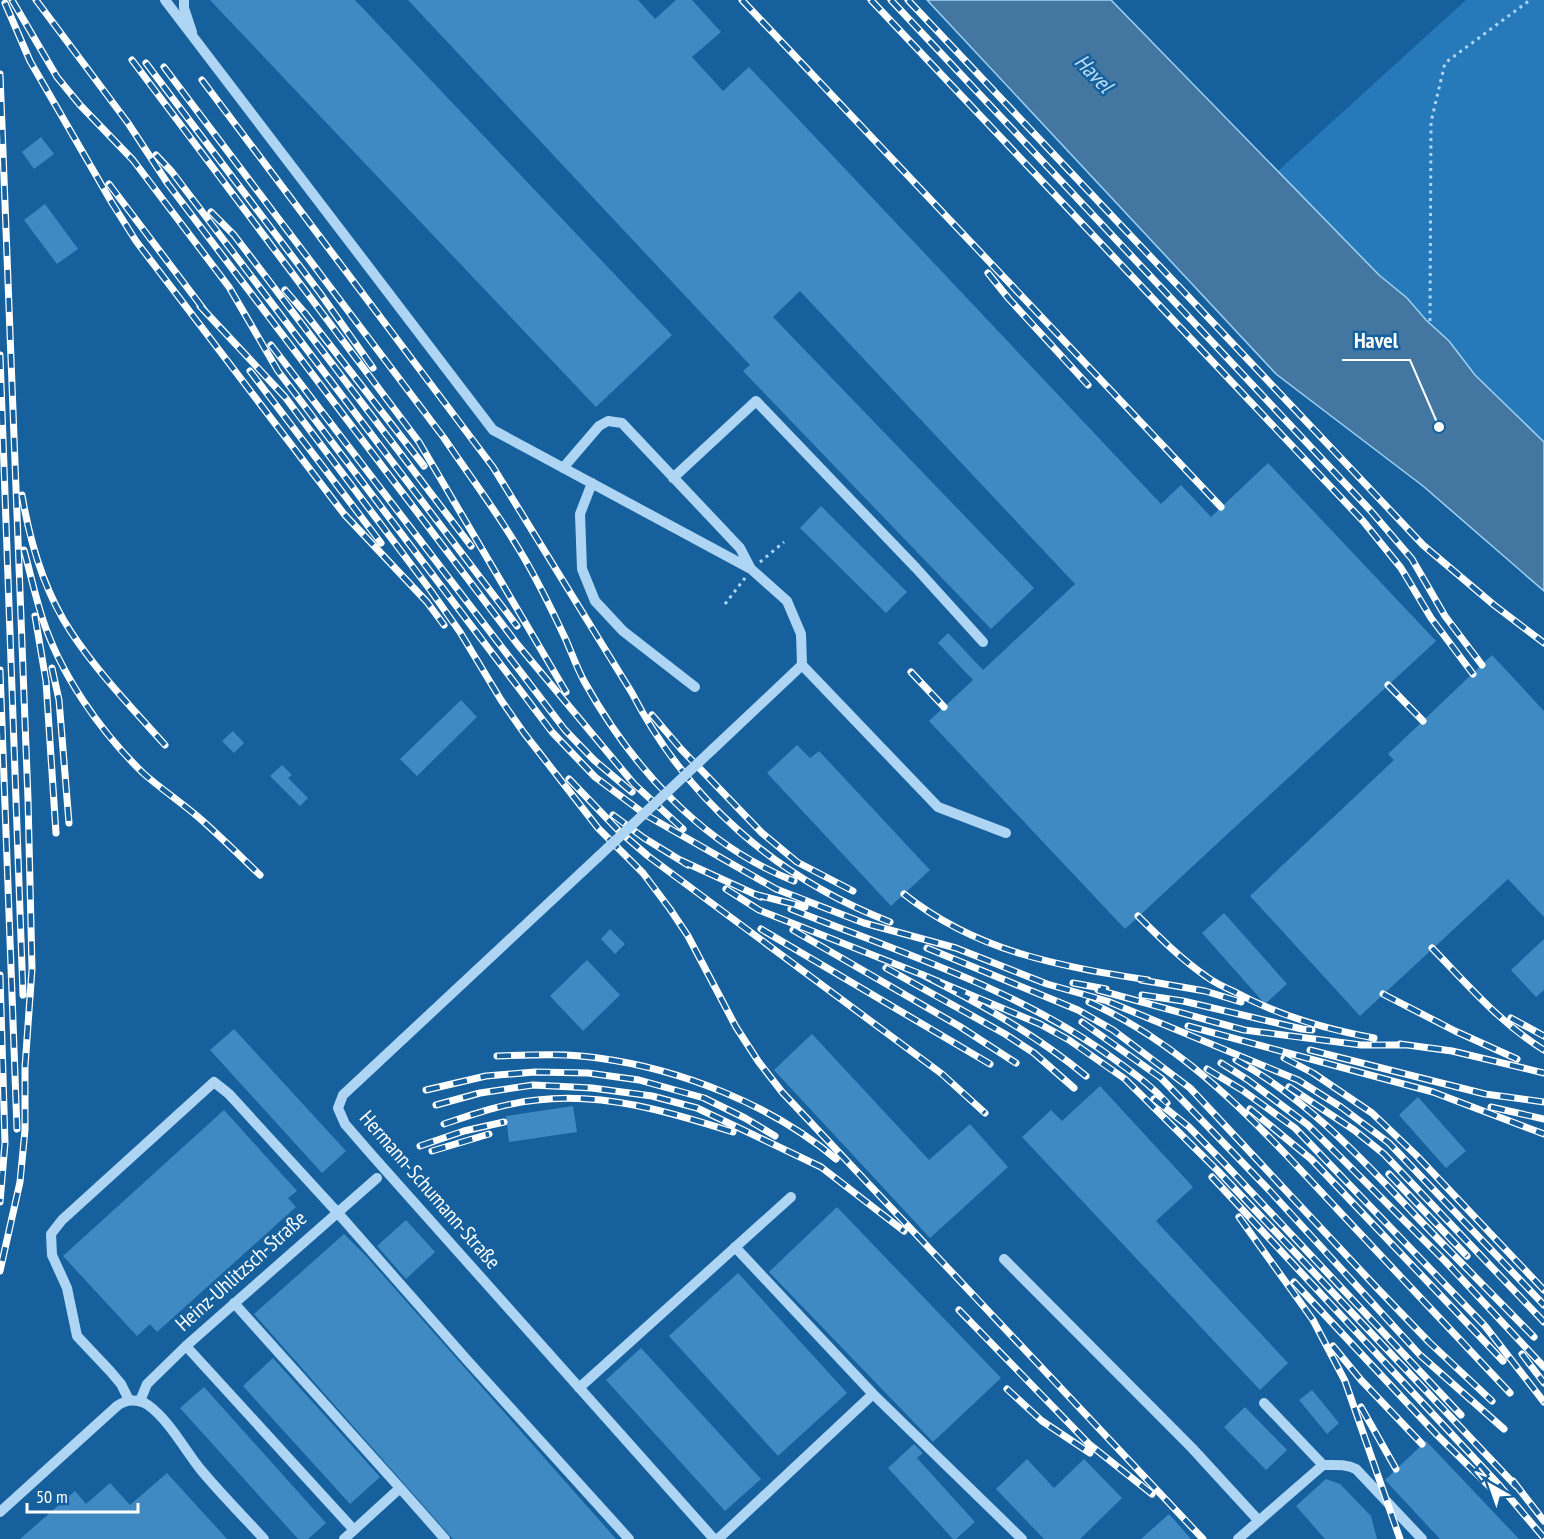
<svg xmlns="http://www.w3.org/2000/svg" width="1544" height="1539" font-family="'PT Sans Narrow',sans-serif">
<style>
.green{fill:#267aba}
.water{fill:#4376a0;stroke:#a0d2f5;stroke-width:1.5}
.building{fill:#3f8ac3}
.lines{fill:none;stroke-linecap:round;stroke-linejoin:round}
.path{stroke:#aed5f3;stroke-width:3;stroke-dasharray:3 4.5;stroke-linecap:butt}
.minor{stroke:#aed5f3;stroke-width:10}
.rail-casing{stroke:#fff;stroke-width:7}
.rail{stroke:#16619d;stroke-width:4.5;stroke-dasharray:14;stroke-linecap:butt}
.minor-bridge{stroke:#aed5f3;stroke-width:10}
.labels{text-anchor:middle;stroke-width:5;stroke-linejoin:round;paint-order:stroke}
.street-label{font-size:21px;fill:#fff;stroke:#16619d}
.water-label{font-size:22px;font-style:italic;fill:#bbdef9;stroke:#16619d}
.leader{fill:none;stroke:#fff;stroke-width:2}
.callout-dot{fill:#fff;stroke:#16619d;stroke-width:2}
.callout-label{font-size:22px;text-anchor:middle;font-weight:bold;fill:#fff;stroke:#16619d;stroke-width:5;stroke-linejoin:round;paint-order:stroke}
</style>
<rect width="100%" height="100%" fill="#16619d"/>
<!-- green -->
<path class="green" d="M1466,0H1544V442L1475,375L1449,341L1426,320L1407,298L1379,275L1278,171Z"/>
<!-- water -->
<path class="water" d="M927,0H1111L1379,275L1407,298L1426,320L1449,341L1475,375L1544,442V591L1423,486L1276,374Z"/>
<!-- building -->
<path class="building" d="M210,0H355L672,335L596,407Z
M408,0H638L655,19L676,0H692L721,32L692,57L723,91L749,67L1161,504L1181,485L1211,517L1268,463L1436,641L1125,929L929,721L973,680L938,643L948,633L983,670L1075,584L800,291L773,317L1034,588L991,629L743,371L750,365Z
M41,137L54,154L34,169L22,152Z
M45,204L78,249L57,264L24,220Z
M821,506L907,592L886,613L800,528Z
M1492,655L1544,711V917L1508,879L1360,1016L1250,896L1394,760L1388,754Z
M461,700L477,717L417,776L400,759Z
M233,731L244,743L234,753L222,741Z
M797,745L810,758L819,751L930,870L891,906L767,773Z
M282,765L292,775L288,778L308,798L300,806L270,776Z
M1224,913L1287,984L1265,1004L1202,933Z
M610,929L625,944L615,954L601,939Z
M1544,939V990L1536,997L1511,970Z
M587,960L620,995L583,1031L550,996Z
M234,1029L346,1151L322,1173L210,1050Z
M812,1034L929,1160L970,1124L1008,1167L930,1238L774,1070Z
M1100,1086L1193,1187L1156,1221L1288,1363L1260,1390L1022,1137L1051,1110L1062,1121Z
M1418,1097L1466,1151L1446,1168L1399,1115Z
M573,1106L577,1132L509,1142L506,1116Z
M224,1110L297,1191L288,1198L296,1207L157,1332L150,1324L137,1336L63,1256Z
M837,1207L1001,1378L933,1442L769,1272Z
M406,1220L435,1252L406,1279L377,1246Z
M344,1234L366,1256L616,1539H453L254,1314Z
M738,1273L847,1393L778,1456L669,1336Z
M641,1348L761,1479L725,1511L606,1380Z
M273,1358L380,1477L350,1504L243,1386Z
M204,1387L326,1523L308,1539H298L180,1408Z
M1312,1390L1339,1423L1327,1434L1299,1400Z
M1245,1407L1287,1450L1266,1470L1224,1427Z
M1426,1441L1519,1539H1440L1385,1480Z
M914,1444L923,1453L917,1458L975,1522L956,1539H953L888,1468Z
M1027,1459L1054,1488L1084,1459L1122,1498L1080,1539H1044L996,1489Z
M167,1473L227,1539H20L75,1491L86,1504L110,1483L130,1505Z
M1326,1479L1340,1484L1371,1516L1377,1539H1325L1296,1506Z
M1169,1514L1191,1539H1141Z"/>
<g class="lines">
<!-- path -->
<path class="path" d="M1430,321L1431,122L1445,63L1530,0
M760,562L784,542
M725,604L745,578"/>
<!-- minor -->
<path class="minor" d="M165,0L493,430L751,569L787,601L801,634L802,665L713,749
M184,0V8L192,32
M563,468L599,426L608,421L622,423L740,548L751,569
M673,478L756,401L916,568L983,642
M592,483L580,514L582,569L595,601L623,631L695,687
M802,665L938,807L1006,833
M598,857L343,1095L338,1108L345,1124L371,1154L714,1539
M1004,1259L1192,1448L1259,1521
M234,1303L400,1488
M186,1346L354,1530L344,1539
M579,1388L791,1197
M873,1394L1022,1539
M129,1400L121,1384L110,1371L77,1336L67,1288L52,1255L51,1234L62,1220L214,1082L229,1094L337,1212L467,1360L629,1539
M140,1401L147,1384L186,1346L377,1178
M1264,1403L1323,1465
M0,1512L117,1406C126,1399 138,1399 148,1405C170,1421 184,1449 201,1470C221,1494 243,1516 264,1539
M354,1530L400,1488L445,1539
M718,1539L873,1394L735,1247
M1238,1539L1323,1465C1335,1465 1346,1464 1356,1469L1422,1539"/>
<defs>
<path id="rail" d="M12,0L57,77L80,105L133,160L229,287L278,371L552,732L595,777L646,815L776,889L864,923L956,948L1047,984L1107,1001L1298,1080L1341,1107L1389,1143L1544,1305
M36,0L128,123L168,184L518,645L634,784L683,829
M742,0L1221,507
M871,0L1363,521L1401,568L1431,618L1473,674
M891,0L1370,510L1412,559L1445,616L1482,665
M908,0L1423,545L1494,605L1544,643
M5,3L30,61L112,203L136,241L344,514L427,602L444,625
M132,60L419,442L566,692
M146,63L320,293L373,368
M164,67L444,438C469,475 497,512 520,551C537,579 552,610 566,640C572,654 577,668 584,681C631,766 702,845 794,881
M0,74L28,799L32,969L25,1067V1130L20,1182L0,1271
M202,80L493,467L632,693C688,801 777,878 890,922
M156,155L172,172L517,626
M109,184L205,311
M211,212L234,235L471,546
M988,273L1009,299L1088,385
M285,290L305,313L424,466
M200,306L285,397L431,591L460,632L501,700L524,733L598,828L643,873L670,909L688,936L736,1027L758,1061L782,1092L1203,1539
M271,345L565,730L594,760L632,792
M0,355L23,995
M250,371L381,543
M22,495C30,543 44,591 71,632C98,673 133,709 165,745
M24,550C30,572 35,595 42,617C60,674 100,731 143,773C160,788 179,801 197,816C219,835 239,855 260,875
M35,616L46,681L56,833
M52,668L59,700L69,823
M0,670L17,1129
M911,672L944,707
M1388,685L1423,721
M652,715L681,749L762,833L797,862L853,891
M569,779L619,831L648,856L942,1074L985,1113
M613,815L644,838L688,865
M680,860L761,897
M726,889L759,910L923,975
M754,894L805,907
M904,894C977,952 1059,966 1148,980
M791,909C901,953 1018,989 1114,1059C1133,1073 1151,1085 1167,1103
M1138,916C1160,938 1182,960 1207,977C1215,983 1226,988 1235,992C1279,1016 1325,1029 1374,1038
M761,929L990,1064
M793,930L959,1026L1016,1063
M927,948L1078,1010L1113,1030L1190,1088L1377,1288L1429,1342L1492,1401
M1432,948C1468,985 1500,1023 1544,1050
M886,968L1005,1034L1034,1053L1074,1088
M0,975L5,1143L0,1202
M1141,980L1205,991L1241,1002
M1073,983L1106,989
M1098,990L1244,1030L1361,1045H1408
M1383,994L1455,1031L1517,1059
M1142,995L1183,1001L1302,1029L1312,1030
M1089,1002C1191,1048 1263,1130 1338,1210C1395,1271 1453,1332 1510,1393
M1511,1018L1544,1036
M1082,1022L1161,1078L1270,1191L1420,1355L1504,1429
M1188,1026L1433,1092L1544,1134
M1400,1044L1452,1051L1544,1073
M1310,1050L1485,1094L1544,1102
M497,1056C531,1055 565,1053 598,1058C681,1069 772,1105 836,1159
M1284,1058L1313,1073L1372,1113L1416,1155L1544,1290
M1236,1060C1306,1098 1361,1158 1415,1215C1454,1256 1494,1296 1534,1337
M1221,1063L1248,1080L1308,1125L1445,1261L1544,1367
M1207,1069L1242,1090L1295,1128L1485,1326L1544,1402
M1086,1076C1036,1035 981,1004 923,975L1040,1024L1069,1040L1125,1079L1218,1171L1516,1486
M1289,1087L1354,1130L1384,1154L1544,1322
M426,1090L486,1076L535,1072L588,1073L639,1080L704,1098L745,1118L775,1136
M1154,1099L1189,1127L1225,1164L1461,1415
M436,1105L480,1093L533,1085L592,1088L652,1096L697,1108L821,1167L904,1231
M1491,1107L1544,1119
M1250,1109L1311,1159L1503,1361
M444,1124C474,1114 505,1103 537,1100C604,1092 670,1112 733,1132
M420,1146L464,1131L504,1122
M432,1151L489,1134
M1389,1174L1467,1256
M1212,1177L1500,1486L1544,1538
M1239,1217L1313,1320L1345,1381L1400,1539
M1294,1282L1437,1435L1491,1488
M959,1310L1089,1444L1152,1494
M1333,1346L1361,1380L1422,1444
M1522,1354L1544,1383
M1007,1389L1042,1421L1090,1453
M1361,1407L1396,1469
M1513,1481L1544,1521"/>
</defs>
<!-- rail casing -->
<use href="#rail" class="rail-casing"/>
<!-- rail -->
<use href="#rail" class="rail"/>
<!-- minor-bridge -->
<path class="minor-bridge" d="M598,857L713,749"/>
</g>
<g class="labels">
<!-- street labels -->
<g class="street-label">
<text transform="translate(430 1190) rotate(49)" y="7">Hermann-Schumann-Straße</text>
<text transform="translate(241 1271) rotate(-42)" y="7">Heinz-Uhlitzsch-Straße</text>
</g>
<!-- water labels -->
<g class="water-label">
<text transform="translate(1094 73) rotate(46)" y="8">Havel</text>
</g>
</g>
<!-- callouts -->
<path class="leader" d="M1439 427L1410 360H1342"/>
<circle class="callout-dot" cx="1439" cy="427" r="6"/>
<g class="callout-label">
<text x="1376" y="348">Havel</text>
</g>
<!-- north arrow -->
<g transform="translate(1490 1485) rotate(320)" stroke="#16619d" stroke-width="4.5" paint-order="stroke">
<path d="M0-4.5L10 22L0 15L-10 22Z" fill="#ffffff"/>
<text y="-9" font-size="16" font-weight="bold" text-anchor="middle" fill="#ffffff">N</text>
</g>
<!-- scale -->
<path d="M27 1503v9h111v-9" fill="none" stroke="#ffffff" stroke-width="3"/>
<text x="36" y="1503" font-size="18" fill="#ffffff" stroke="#16619d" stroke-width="4.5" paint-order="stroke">50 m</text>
</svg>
